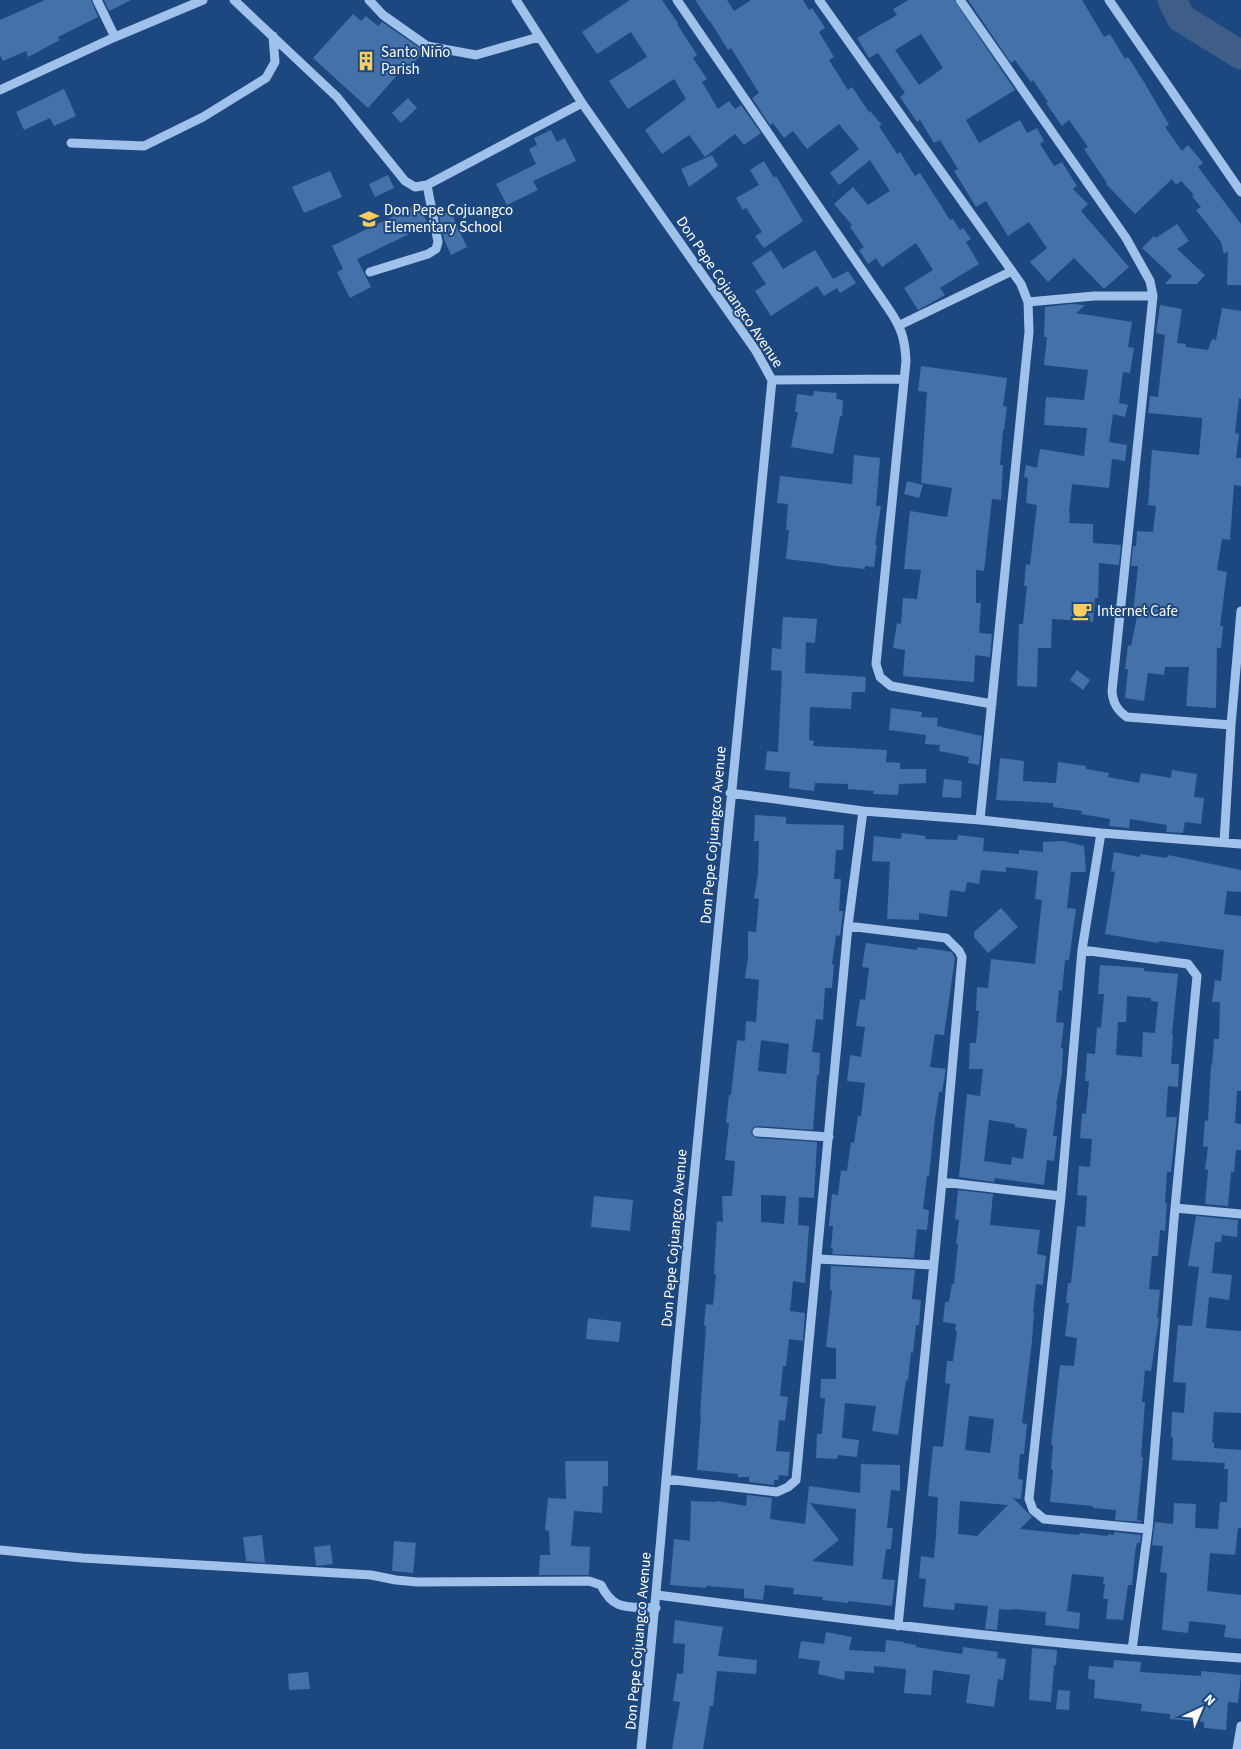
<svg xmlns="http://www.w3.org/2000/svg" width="1241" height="1749" font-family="'Source Sans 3',sans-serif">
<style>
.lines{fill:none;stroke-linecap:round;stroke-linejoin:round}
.river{stroke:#3e5e87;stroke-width:29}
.building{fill:#4571a9;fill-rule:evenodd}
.minor{stroke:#a0c1e9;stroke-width:9}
.labels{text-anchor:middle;stroke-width:4;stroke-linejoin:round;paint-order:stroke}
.poi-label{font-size:15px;fill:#fff;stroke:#1d477f;text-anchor:start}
.street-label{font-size:15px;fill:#fff;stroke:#1d477f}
</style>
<rect width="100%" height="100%" fill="#1d477f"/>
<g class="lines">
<!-- river -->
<path class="river" d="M1172,0L1181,18L1241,55"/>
</g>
<!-- building -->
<path class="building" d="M45,0H91L98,17L58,37L60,40L28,57L26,51L3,61L0,55V20Z
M104,0H131L109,11Z
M630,0H662L678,23L677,24L697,55L693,58L707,79L702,82L718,109L729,101L735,109L741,105L761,133L744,145L735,134L705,157L689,135L662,154L645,130L686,99L674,79L628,109L609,81L647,57L631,32L597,54L582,32Z
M695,0H727L734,11L751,0H803L809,10L812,8L825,28L819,32L834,57L829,60L848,90L852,87L869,112L870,111L882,125L879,126L897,154L900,152L915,176L920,173L950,220L953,219L960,230L963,228L971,239L966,242L979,264L940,288L945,295L918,310L904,288L933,270L916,243L882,267L876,258L868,264L859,250L864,247L850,227L852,225L834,204L853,187L868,205L890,191L870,160L839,185L830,173L859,149L839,124L807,149L793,131L784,138L773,123L770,125L752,98L759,93L731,48L728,50L710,21H709Z
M909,0H954L1015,90L966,120L979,143L1020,120L1027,133L1037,128L1044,141L1040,144L1054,166L1062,162L1077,186L1073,189L1088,204L1081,211L1129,267L1104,289L1074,258L1048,282L1030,262L1047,248L1029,222L1008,236L986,201L976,207L954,171L958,169L940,140L934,143L920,120L917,122L900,97L905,93L878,53L869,58L857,38L897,15L893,9ZM921,34L943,68L919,85L895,50Z
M968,0H1082L1104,37L1110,34L1125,59L1128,57L1144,82L1169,125L1165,127L1182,151L1188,145L1203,163L1198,167L1241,224V285H1227L1228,251L1224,254L1221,242L1196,210L1201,207L1192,196L1194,195L1184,184L1181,181L1176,185L1172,179L1135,214L1106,184L1107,183L1084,149L1088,147L1069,120L1062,126L1046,103L1048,102L1033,80L1031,82L1015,60L1011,63Z
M353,14L361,21L366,16L378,26L382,22L424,51L411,66L408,63L368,108L313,58Z
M64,89L76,116L54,126L50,118L24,130L16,112Z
M408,98L417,108L401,123L392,113Z
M551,130L557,142L565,138L576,161L533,181L538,190L507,205L496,184L536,164L529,149L537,145L534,138Z
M712,155L718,166L689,187L681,169Z
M764,161L774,178L776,176L803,221L764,248L755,236L762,232L746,208L743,210L736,198L759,185L750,170Z
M330,171L342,197L304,213L292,187Z
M388,175L394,188L375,197L369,184Z
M419,204L428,225L357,259L371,287L350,298L337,272L343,269L332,246Z
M450,211L467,247L451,255L444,239L439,216Z
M1177,224L1189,241L1177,249L1205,275L1197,284H1165L1172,276L1142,248L1154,236L1156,238Z
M771,250L783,269L815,250L833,279L848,271L856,283L840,293L837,288L824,296L817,286L771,316L755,291L766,284L752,263Z
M1071,304L1085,305L1076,313L1132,322L1128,347L1134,348L1130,373L1123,372L1119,403L1128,405L1125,417L1113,414L1109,442L1127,445L1125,461L1112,459L1109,488L1072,484L1069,513H1070L1069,523L1093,524V543L1121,545L1119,565L1099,563L1098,598H1095L1093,622L1052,619L1051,648H1038L1037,687L1017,686L1019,624H1023L1027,586H1024L1026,564L1030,565L1037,505L1026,503L1028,478L1024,477L1026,465L1037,468L1040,449L1084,456L1087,428L1044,425L1046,397L1084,400L1088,370L1044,365L1047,337H1044L1045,307Z
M1160,305L1182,309L1177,343L1186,344V347L1208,350L1212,339L1216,340L1222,308L1241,311V399L1239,398L1235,433L1239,434L1236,458H1241V486L1234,485L1230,540L1222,539L1217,570L1227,572L1220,626H1223L1221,648H1217L1216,708L1186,706L1189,667H1165L1164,675L1148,673L1144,701L1125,698L1128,669H1125L1128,645L1131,646L1137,616L1133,615L1138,566H1131L1133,546H1136L1137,531L1153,532L1156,506L1148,505L1152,450L1199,455L1202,422V418L1148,413L1150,396L1158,397L1165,335L1156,333Z
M921,366L1007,378L1003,406L1007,407L1004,430H1003L1000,465H1003L1001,500L992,499L984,571L976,570V603H981L979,633L992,634L991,645L990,657L975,655L974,682L903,676L905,650L893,648L897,623L901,624L903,598L917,599L921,570L904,569L910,511L947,517L952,488L921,483L927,392L918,391Z
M814,391L837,393L836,399L843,400L842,416H840L833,454L791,447L798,412H795L797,394L813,396Z
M854,455L880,458L876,506H881L875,545H877L874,567L865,566V569L828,565V564L786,559L789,530H786L788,504L777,503L780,476L852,484Z
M907,481L923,485L919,498L904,494Z
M783,617L817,619L815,643L806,642L805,673L866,677L865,692H852L851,709L810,707L809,740L814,741L813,746L887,750L886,762L900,763V769H926V783L899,784L898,795L873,794L874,791L848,789V784L815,783L814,791L789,788L790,772L765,770L767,751L778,752L782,671L771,670L772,648L781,649Z
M1077,670L1090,680L1083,690L1070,680Z
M891,708L922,712L921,717L938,718L937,726L982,736L979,765L968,763L969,757L939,751L940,745L925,744L926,735L889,730Z
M1000,758L1024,761L1023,781L1056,783L1058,762L1086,766V769L1109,773L1108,777L1139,783L1141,773L1171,778L1172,770L1197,774L1194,797L1204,798L1201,824L1185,822L1183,833L1166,832L1167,825L1130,819L1129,828L1109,826L1110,819L1081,814L1082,811L1053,807V803L996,800Z
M944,779L962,781L961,798L942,797Z
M755,815L786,817V824L844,825L843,850H836L834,879H841L839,911H843L840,936L836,935L832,964L834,965L832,988H825L823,1020L816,1019L812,1052L820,1053L819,1075H817L813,1130L757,1126L754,1127L751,1131L752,1135L757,1138L817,1142L814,1198L799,1197L798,1225L809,1226L805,1283L793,1281L790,1311L805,1313L803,1341L789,1339L786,1366H783L780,1396L788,1397L785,1421L779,1420L776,1451L790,1452L788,1476L779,1475L778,1480H774V1485L749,1482V1477H738V1474L697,1470L701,1415H700L706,1326L704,1325L706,1304L713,1305L716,1274H714L717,1221L723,1222L722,1196H732L735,1161L725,1160L729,1123H726L729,1095H731L737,1040L745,1041L746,1021L756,1022L759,980L745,978L748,958V931L756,932L759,899L754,898L758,874L759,841H754ZM761,1040L789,1044L786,1074L758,1071ZM761,1195L786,1196L784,1224L761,1222Z
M902,833L926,836L925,839L957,840L958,835L984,838L983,851L1019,854V850L1043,852V842L1063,841L1084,846L1086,872H1071L1067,908L1076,909L1069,960H1065L1062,991L1059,990L1056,1022L1064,1023L1061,1048H1063L1062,1074L1056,1104L1057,1105L1053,1136H1057L1054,1161L1047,1160L1044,1185L995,1178L994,1182L959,1177L967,1094L980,1096L983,1069H969L970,1043H976L979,1011H976L977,987L988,988L991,959L1035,964L1042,900L1035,899L1038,871L1006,867V872L981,870L979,884L967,882L965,892L950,890L947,917L919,913V920L887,919L890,862L872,861L874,836L901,839ZM989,1120L1015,1124V1127L1027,1129L1023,1159L1012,1157L1011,1165L984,1161Z
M1114,852L1140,857V854L1167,858L1168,855L1241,870V892L1227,891L1224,914L1241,916V1091H1237L1235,1123L1241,1124V1150H1236L1234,1172H1231L1228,1206L1205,1204L1208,1170L1205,1169L1208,1147L1203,1146L1205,1120L1208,1121L1211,1065H1212L1214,1039H1219L1220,1002H1212L1215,980L1221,981L1224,950L1159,941L1158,943L1105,934L1115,872L1111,871Z
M1001,908L1018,927L988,953L974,937V932Z
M866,943L917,950V947L940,950L952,952L955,958L944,1035L935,1034L930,1067L946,1069L942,1092H939L935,1118L929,1176H927L923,1209L929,1210L927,1230L917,1229L914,1258L832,1254L833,1249L831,1248L833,1226H829L832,1194L838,1195L841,1170L847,1171L851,1142L854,1143L858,1116H861L865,1083L847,1081L850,1055L861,1057L865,1027L856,1026L860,999L865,1000L869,968L862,967Z
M1100,965L1144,968V971L1178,974L1172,1034L1173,1035L1171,1064H1179L1178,1087L1168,1086L1166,1117H1177L1171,1172H1167L1165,1203H1167L1165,1231L1160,1230L1158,1256H1152L1149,1289L1160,1290L1157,1318H1159L1151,1371L1145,1370L1142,1402H1145L1141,1457H1143L1137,1520L1142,1521V1522L1115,1520L1116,1510L1093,1508V1506L1050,1502L1053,1470H1051L1053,1445H1051L1060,1365L1074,1366L1077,1338L1065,1336L1069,1303H1066L1068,1283H1071L1077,1226L1085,1227L1087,1196L1077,1195L1079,1166L1090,1167L1092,1139L1080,1138L1082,1113L1086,1114L1089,1081H1085L1087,1053L1095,1054L1097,1027L1101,1028L1104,994H1098ZM1127,996L1151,998V1001L1158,1002L1155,1033L1143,1032L1142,1057L1116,1055L1118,1022H1126Z
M958,1190L993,1194L990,1225L1040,1230L1037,1254L1046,1256L1043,1285L1036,1284L1033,1313H1034L1032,1341L1022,1423L1027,1424L1024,1454H1020L1018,1479L1023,1480L1021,1499L1013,1498L1032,1517L1020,1529L1079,1535L1080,1533L1108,1536V1534L1114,1535V1532L1141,1535L1140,1543H1137L1135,1552L1132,1585H1128L1123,1620L1106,1619L1108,1599H1103L1105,1584H1103L1104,1577L1072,1574L1067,1611L1080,1613L1079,1629L1045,1625L1046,1612L1012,1609V1610L999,1609L997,1630L985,1629L988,1606L955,1603L954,1610L923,1607L926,1579L919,1578L921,1556L934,1558L936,1536L938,1497L928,1496L933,1446L943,1447L950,1384L945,1383L947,1361H953L957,1331H955L956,1324L943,1322L945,1302H949L952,1284H954L958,1244H956L959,1220L955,1219ZM969,1416L994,1419L990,1453L965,1450ZM960,1501L1008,1505L977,1536L958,1534Z
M594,1196L633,1200L630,1231L591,1227Z
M1196,1216L1238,1220L1237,1237L1222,1235L1221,1242H1215L1212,1273L1232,1275L1229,1300L1209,1297L1206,1328L1241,1331V1413L1214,1412L1212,1442H1214V1448L1241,1450V1528H1238L1235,1555L1210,1553L1207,1591L1241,1595V1639L1224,1637L1226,1625L1189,1621L1188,1633L1162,1630L1167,1573L1160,1572L1163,1546L1152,1545L1155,1522L1173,1524L1174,1503L1196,1504L1195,1528L1218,1529L1220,1502H1227L1228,1469H1224L1225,1463L1172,1460L1173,1437H1171L1172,1412L1184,1413L1186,1383L1173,1382L1178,1325L1192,1326L1199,1267L1188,1266Z
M831,1266L915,1270L912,1299L921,1300L919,1325H916L913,1353L911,1352L908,1381L906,1380L898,1435L872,1431L876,1406L845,1403L842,1438L859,1440L857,1457L838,1455L837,1459L816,1458L817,1434H822L825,1398H820L821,1379H836V1348L826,1347L832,1291L830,1290Z
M588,1318L621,1322L619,1342L586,1339Z
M565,1461H608V1486H603L602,1513L574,1511L571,1546L590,1547L589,1575H539L540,1555H550L549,1531L545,1530L548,1498L566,1499Z
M861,1464L900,1465V1491L891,1490L887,1528H893L891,1549H886L882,1579L895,1580L892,1606L848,1601V1603L822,1600L823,1597L793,1594L794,1588L765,1585L763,1600L744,1598V1589L706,1586V1588L670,1585L674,1539L690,1541L691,1501L717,1502V1501L746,1506L747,1495L772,1498L770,1519L805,1524L809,1486L860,1493ZM810,1503L856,1509L853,1566L812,1561L839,1540Z
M262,1535L265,1563L246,1561L243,1537Z
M394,1541L416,1543L413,1573L392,1571Z
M330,1545L333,1564L316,1566L314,1547Z
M675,1620L723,1627L718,1656L757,1660L756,1674L717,1671L713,1706H710L703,1749H672L680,1702L673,1701L677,1673L683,1674L685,1644L673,1643Z
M826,1632L852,1637L849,1650L885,1652L886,1640L904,1642V1643L916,1645V1647L962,1654L963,1647L998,1652L997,1658L1006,1659L1003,1680L998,1679L994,1707L966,1703L970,1675L933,1670L931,1695L904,1693L906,1669L874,1666V1673L845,1671L844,1680L818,1674L820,1661L798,1658L801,1641L824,1644Z
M1032,1648L1057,1650L1056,1665H1054L1051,1702L1029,1700Z
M1114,1660L1141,1662L1140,1672L1201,1676V1671L1241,1675L1238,1703L1228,1702L1226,1730L1204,1728V1722L1170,1719V1714L1141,1711L1142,1704L1094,1698L1095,1680L1088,1679L1089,1666L1113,1668Z
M308,1672L310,1689L289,1690L288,1674Z
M1058,1690L1070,1691L1069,1710L1056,1709Z"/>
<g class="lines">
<!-- minor -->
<path class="minor" d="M97,0L115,37
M234,0L337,97L405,181L415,187L427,185L582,103
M369,0L383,15L427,46L476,55L539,37
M516,0L582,103L756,351L772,380C740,691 710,1003 681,1315C667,1460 656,1605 641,1749
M677,0L888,308C901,327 905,338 906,361L876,664L880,677L891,686L992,704
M819,0L1021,284L1028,302L1029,332L980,820
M960,0L1126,238L1150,281L1153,296L1112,691C1113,703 1117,710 1127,717L1231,725
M1109,0L1241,192
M0,90L115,37L203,0
M71,143L144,146L203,117L266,78L275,62L273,36
M370,272L428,254L436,249L438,242L427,185
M1028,302L1094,296H1153
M900,325L1012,271
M772,380L903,379
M730,793L863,811L980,820L1101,833L1241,844
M1101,833L1082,950L1061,1196L1029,1499L1033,1510L1044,1519L1148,1529
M1224,843L1231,725L1241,611
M848,926L946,938L959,951L962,957L942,1182L898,1626
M1082,950L1188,964L1197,976L1175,1208L1148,1529L1132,1650
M757,1132L829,1137
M942,1182L1061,1196
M1175,1208L1241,1214
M818,1259L933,1265
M666,1479L777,1492L788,1487L796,1480L848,926L863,811
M0,1550L82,1558L371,1575L396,1580L417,1582L589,1581L601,1585C614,1612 629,1606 656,1608
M657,1595C851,1620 1045,1645 1241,1658
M1237,1749L1241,1726"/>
</g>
<!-- icons -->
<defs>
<symbol id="building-bare" viewBox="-9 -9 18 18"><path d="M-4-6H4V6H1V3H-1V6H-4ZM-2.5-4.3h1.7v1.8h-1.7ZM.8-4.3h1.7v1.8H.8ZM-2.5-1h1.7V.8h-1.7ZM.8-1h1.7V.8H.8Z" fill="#f9cd5e" stroke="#1d477f" stroke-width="2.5" paint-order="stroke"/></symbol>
<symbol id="school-bare" viewBox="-9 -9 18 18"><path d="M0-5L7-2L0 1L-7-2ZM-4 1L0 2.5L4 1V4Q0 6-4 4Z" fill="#f9cd5e" stroke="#1d477f" stroke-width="2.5" paint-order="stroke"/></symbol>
<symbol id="cafe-bare" viewBox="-9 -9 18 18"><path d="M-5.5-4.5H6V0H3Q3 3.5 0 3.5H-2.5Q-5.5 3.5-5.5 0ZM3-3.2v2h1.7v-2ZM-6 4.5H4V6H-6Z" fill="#f9cd5e" stroke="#1d477f" stroke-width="2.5" paint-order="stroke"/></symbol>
</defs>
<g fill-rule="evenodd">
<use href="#building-bare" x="352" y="47" width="28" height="28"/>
<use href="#school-bare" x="355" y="205" width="28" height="28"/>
<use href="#cafe-bare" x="1068" y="597" width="28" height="28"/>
</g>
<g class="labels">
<!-- poi labels -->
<g class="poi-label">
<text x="381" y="57">Santo Niño<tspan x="381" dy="17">Parish</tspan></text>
<text x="384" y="215">Don Pepe Cojuangco<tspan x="384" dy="17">Elementary School</tspan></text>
<text x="1097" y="616">Internet Cafe</text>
</g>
<!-- street labels -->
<g class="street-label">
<text transform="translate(730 292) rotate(56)" y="5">Don Pepe Cojuangco Avenue</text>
<text transform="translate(713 835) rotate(-85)" y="5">Don Pepe Cojuangco Avenue</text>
<text transform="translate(674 1238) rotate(-85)" y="5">Don Pepe Cojuangco Avenue</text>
<text transform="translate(638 1641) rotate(-85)" y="5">Don Pepe Cojuangco Avenue</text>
</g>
</g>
<!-- north arrow -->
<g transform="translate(1201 1709) rotate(44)" stroke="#1d477f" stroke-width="4" paint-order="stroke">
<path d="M0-4L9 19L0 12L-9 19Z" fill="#ffffff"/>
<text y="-8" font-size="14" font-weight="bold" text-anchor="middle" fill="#ffffff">N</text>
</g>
</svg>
